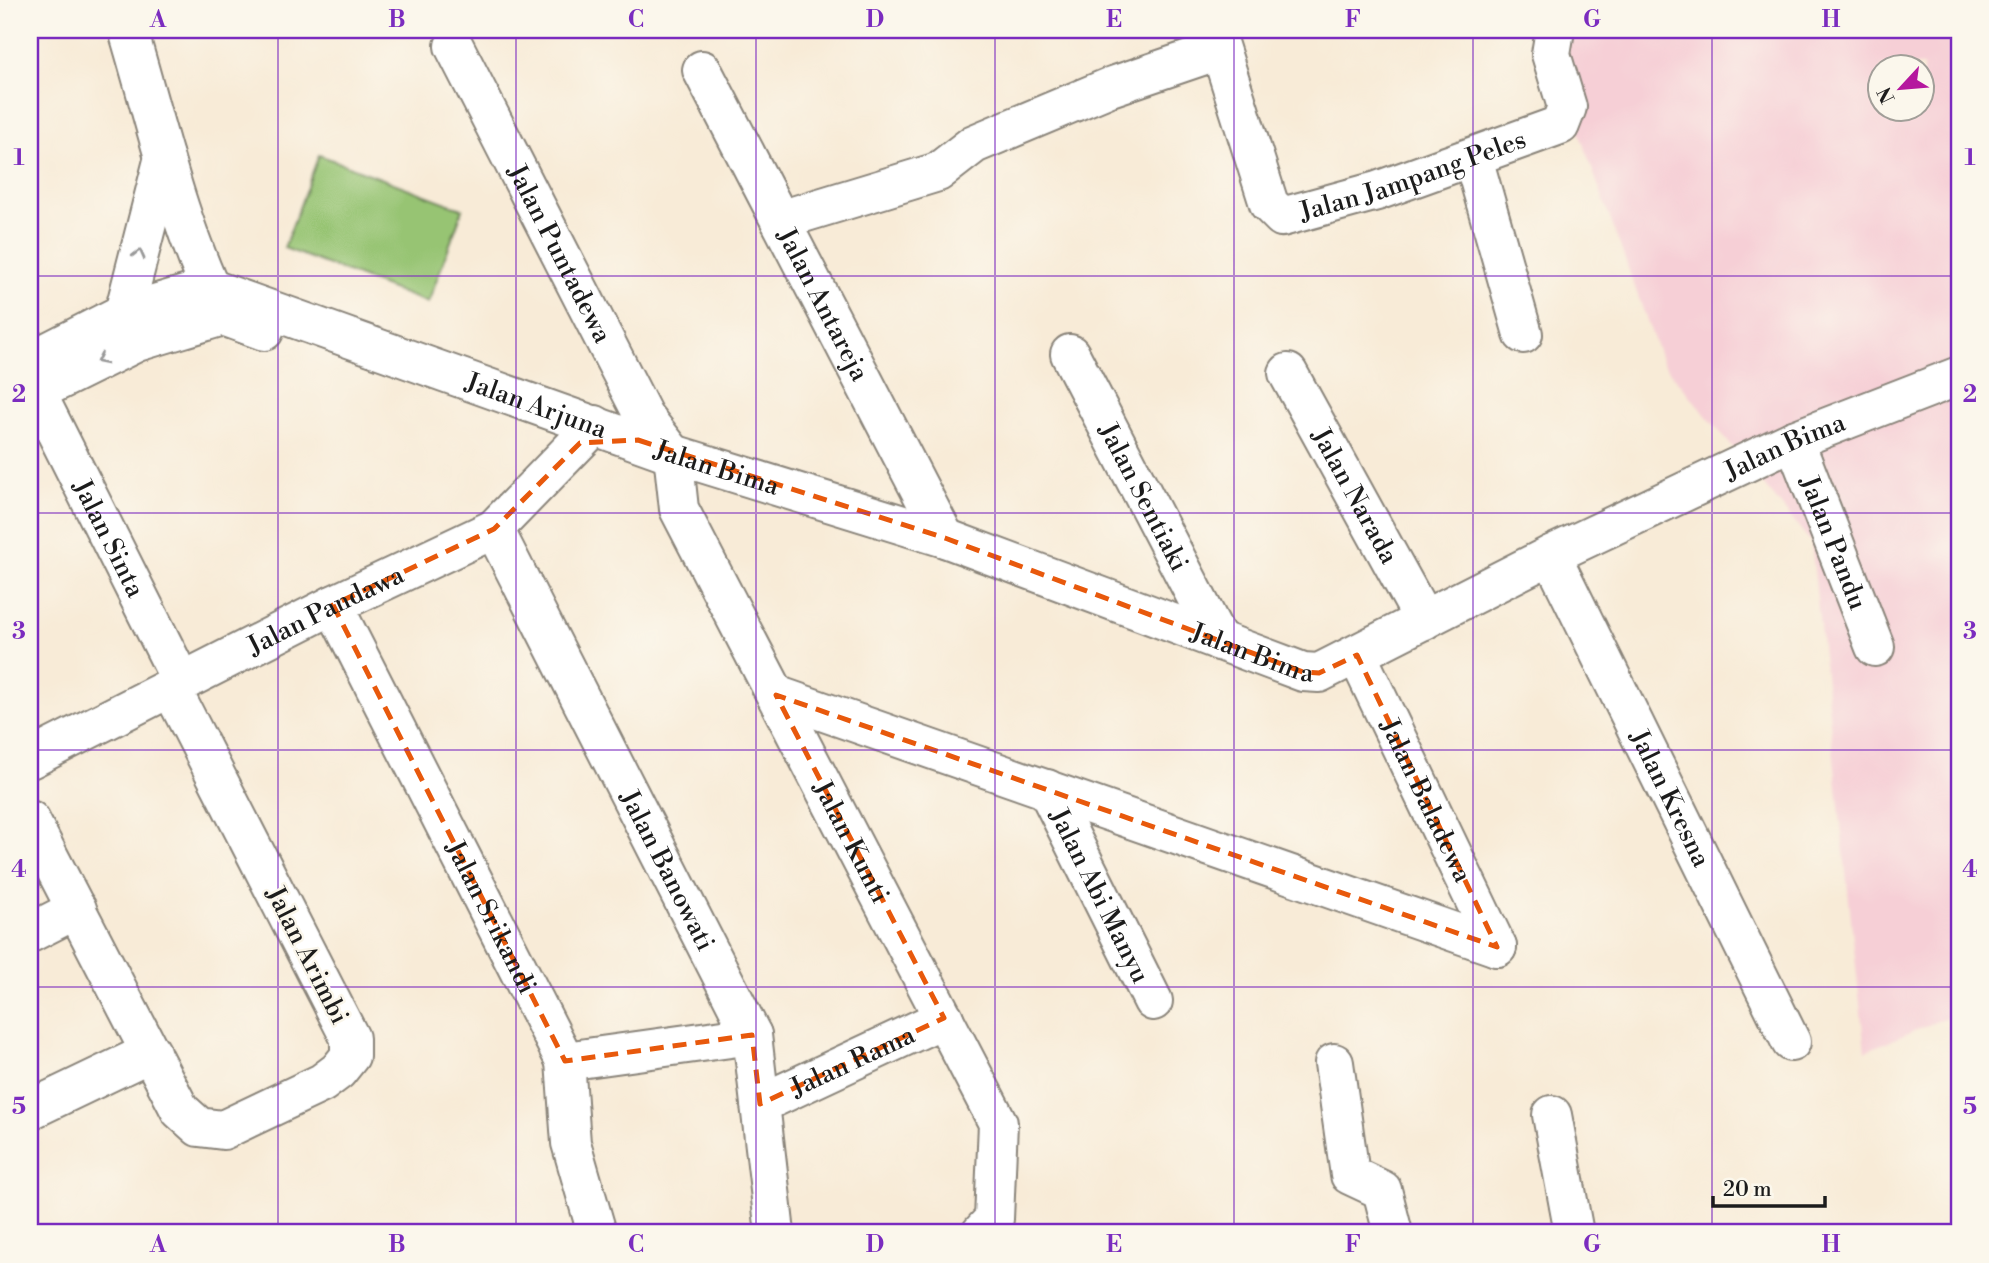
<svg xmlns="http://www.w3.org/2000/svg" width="1989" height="1263" font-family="'Libre Bodoni',serif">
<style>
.built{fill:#f6cfd6;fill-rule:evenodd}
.green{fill:#97c473;stroke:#5a7048;stroke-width:2}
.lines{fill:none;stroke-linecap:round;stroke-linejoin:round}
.street-casing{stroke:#8a847a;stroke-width:42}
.street{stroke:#fff;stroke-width:38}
.oneway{stroke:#999}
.marked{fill:none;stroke:#e8590c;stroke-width:5;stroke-dasharray:14 9;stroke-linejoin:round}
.grid{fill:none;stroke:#7b2cbf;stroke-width:2;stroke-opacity:0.55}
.labels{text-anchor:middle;stroke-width:5;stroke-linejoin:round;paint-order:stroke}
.street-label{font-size:26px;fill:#1c1c1c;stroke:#fbf7ec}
.neatline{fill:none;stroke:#7b2cbf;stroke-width:2.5}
.grid-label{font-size:23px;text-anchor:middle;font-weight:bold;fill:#7b2cbf}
</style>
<rect width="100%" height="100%" fill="#fbf7ec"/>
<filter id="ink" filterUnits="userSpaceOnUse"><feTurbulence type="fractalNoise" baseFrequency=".0143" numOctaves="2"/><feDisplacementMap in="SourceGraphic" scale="14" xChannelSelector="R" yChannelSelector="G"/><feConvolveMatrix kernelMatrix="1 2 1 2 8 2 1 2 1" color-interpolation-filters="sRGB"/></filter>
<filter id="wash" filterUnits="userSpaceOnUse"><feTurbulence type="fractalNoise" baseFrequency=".00686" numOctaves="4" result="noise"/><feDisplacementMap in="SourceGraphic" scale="28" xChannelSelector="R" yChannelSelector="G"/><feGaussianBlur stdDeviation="1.57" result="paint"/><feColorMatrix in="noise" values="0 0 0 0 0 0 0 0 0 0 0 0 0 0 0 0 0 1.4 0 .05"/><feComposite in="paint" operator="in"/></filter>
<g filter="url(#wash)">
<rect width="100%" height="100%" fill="#f8ebd7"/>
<!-- built -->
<path class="built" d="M1542,30H1959V1012L1865,1051L1811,542L1662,362ZM1881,66H1923V108H1881Z"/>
<!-- green -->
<path class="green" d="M319,155L463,209L428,303L284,248Z"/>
</g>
<g filter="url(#ink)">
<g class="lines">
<defs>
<g id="street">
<path d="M128,30C156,123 177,222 220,310"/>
<path id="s1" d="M1214,30L1269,204L1282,217L1377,191L1560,125L1567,107L1551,54L1555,30"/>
<path id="s2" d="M454,46L644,417L673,454L679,509L998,1123L994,1219L981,1233"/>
<path id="s3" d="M702,70L945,538"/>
<path d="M1473,158L1523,334"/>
<path d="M780,220L938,172L974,144L1110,87L1219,50"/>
<path d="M133,333L124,313L164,157"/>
<path id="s4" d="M1070,354L1219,641"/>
<path id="s5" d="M30,361L124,313L209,288L673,454L945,538L1303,672L1319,673L1551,555L1794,440L1959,376"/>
<path id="s6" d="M1288,373L1424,620"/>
<path id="s7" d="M30,380L182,683"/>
<path d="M30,395L137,342L223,316L264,331"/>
<path id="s8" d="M1794,440L1875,647"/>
<path id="s9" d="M494,529L752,1035L775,1233"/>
<path id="s10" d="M1551,555L1791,1042"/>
<path id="s11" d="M333,605L565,1061L752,1035"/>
<path id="s12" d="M1357,655L1497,947"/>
<path d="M776,695L1497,947"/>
<path id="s13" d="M30,759L333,605L494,529L595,425"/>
<path id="s14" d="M1047,789L1153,1001"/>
<path d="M30,820L180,1110L199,1127L223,1130L322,1083L338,1071L350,1056V1038L171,688"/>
<path d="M30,933L77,909"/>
<path d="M565,1061L571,1143L597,1233"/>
<path d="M1334,1063L1350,1175L1382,1190L1393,1233"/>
<path id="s15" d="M760,1104L944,1018"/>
<path d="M30,1110L151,1052"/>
<path d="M1552,1115L1574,1233"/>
</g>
</defs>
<!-- street casing -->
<use href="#street" class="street-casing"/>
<!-- street -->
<use href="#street" class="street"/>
</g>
<!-- one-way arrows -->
<defs><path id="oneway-chevron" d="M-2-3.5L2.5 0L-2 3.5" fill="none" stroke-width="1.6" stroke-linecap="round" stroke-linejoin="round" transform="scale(1.75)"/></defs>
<g class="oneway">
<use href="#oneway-chevron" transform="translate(139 254) rotate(-76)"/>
<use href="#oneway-chevron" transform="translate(101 360) rotate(154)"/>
</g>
</g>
<!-- marked area -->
<path class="marked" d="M638,440L945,538L1303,672L1319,673L1357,655L1497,947L776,695L944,1018L760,1104L752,1035L565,1061L333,605L494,529L580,443Z"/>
<!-- grid -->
<path class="grid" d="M278,30V1233M516,30V1233M756,30V1233M995,30V1233M1234,30V1233M1473,30V1233M1712,30V1233M30,276H1959M30,513H1959M30,750H1959M30,987H1959"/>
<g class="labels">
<!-- street labels -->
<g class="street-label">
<text dy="9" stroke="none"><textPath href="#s1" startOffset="338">Jalan Jampang Peles</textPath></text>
<text dy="9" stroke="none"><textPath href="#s2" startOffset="233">Jalan Puntadewa</textPath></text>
<text dy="9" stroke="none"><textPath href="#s3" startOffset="264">Jalan Antareja</textPath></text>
<text dy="9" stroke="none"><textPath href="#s5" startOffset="542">Jalan Arjuna</textPath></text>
<text dy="9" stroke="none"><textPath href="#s5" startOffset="1888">Jalan Bima</textPath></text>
<text dy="9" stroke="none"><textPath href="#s5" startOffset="733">Jalan Bima</textPath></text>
<text dy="9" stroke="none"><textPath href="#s6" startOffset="140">Jalan Narada</textPath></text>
<text dy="9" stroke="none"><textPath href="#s4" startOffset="161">Jalan Sentiaki</textPath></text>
<text dy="9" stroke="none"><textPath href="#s7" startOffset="177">Jalan Sinta</textPath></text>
<text dy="9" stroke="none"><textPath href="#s8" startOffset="110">Jalan Pandu</textPath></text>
<text dy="9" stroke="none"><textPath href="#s13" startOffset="331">Jalan Pandawa</textPath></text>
<text dy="9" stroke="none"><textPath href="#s5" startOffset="1300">Jalan Bima</textPath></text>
<text dy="9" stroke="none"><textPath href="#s10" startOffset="271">Jalan Kresna</textPath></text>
<text dy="9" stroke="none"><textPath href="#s12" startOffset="161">Jalan Baladewa</textPath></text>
<text dy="9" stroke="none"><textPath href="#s2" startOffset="894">Jalan Kunti</textPath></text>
<text dy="9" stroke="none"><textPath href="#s9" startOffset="383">Jalan Banowati</textPath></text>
<text dy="9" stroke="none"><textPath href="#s14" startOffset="119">Jalan Abi Manyu</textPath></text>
<text dy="9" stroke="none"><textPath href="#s11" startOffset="350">Jalan Srikandi</textPath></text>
<text transform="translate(308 955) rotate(63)" y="9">Jalan Arimbi</text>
<text dy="9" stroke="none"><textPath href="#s15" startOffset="102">Jalan Rama</textPath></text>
</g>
</g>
<!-- margin -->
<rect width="1989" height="1263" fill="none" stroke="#fbf7ec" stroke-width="77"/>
<!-- north arrow -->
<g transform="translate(1901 88) rotate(244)"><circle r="33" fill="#fbf7ec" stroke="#a29f99" stroke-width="2"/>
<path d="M0-5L12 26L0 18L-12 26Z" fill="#b5179e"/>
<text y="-10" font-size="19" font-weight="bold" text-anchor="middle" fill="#1c1c1c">N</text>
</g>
<!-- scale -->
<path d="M1713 1196v10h112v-10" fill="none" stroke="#1c1c1c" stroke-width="3.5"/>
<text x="1723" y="1196" font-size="21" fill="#1c1c1c" stroke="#fbf7ec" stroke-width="5" paint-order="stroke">20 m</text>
<rect x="38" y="38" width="1913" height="1186" class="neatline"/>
<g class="grid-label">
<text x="158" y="27">A</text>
<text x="397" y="27">B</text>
<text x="636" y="27">C</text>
<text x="875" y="27">D</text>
<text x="1114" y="27">E</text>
<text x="1353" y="27">F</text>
<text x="1592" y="27">G</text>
<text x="1831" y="27">H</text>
<text x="19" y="165">1</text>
<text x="1970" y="165">1</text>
<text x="19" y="402">2</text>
<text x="1970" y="402">2</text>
<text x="19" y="639">3</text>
<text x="1970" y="639">3</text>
<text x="19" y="877">4</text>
<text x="1970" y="877">4</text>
<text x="19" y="1114">5</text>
<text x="1970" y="1114">5</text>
<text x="158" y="1252">A</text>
<text x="397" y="1252">B</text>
<text x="636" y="1252">C</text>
<text x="875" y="1252">D</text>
<text x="1114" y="1252">E</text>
<text x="1353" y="1252">F</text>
<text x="1592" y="1252">G</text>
<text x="1831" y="1252">H</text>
</g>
</svg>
